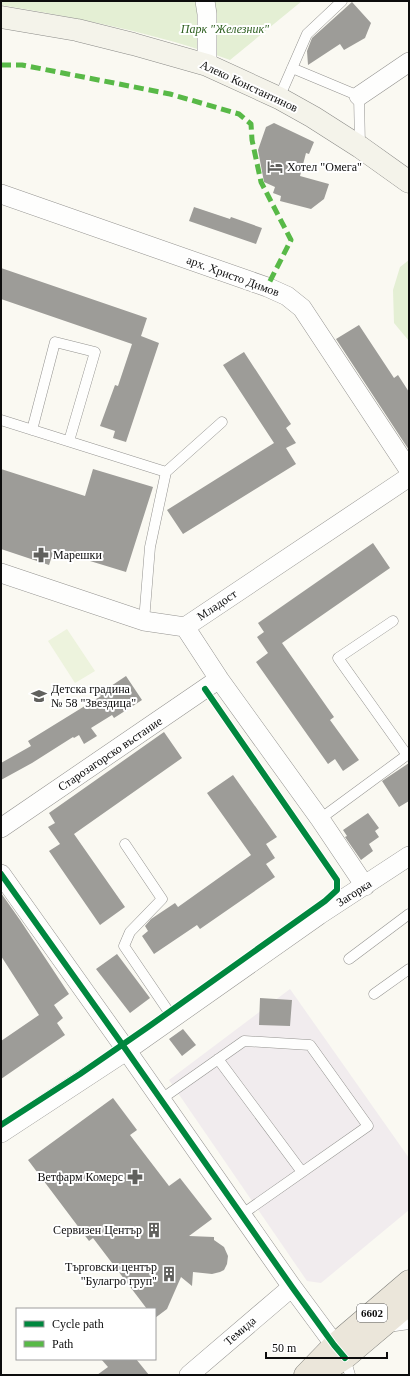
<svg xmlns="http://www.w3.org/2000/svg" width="410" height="1376" font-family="Georgia,serif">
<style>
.industrial{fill:#f1ecee}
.green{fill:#e4efd4}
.pitch{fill:#edf3dd}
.building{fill:#9d9c98}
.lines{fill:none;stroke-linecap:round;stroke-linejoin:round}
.lane-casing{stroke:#949390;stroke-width:11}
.street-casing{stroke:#949390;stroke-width:20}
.secondary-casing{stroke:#8a8a87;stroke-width:23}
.primary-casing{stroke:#81817d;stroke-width:23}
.lane{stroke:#fefefd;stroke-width:10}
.street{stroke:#fefefd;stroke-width:19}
.secondary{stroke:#f4f3ea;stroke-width:22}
.primary{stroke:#ebe6da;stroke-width:22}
.quiet{stroke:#58b947;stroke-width:5;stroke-dasharray:10 5;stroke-linecap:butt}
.cycleway-casing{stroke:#fff;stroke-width:8}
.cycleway{stroke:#00873e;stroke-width:6}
.labels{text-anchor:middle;stroke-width:4;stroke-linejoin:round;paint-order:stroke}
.shield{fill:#fff;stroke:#565656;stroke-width:1}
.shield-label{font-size:11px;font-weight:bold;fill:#0d0d0d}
.park-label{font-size:12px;font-style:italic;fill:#306122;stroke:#fff}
.street-label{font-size:12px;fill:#0d0d0d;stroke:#fff}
.poi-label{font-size:12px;fill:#0d0d0d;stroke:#fff;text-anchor:start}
</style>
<rect width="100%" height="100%" fill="#faf9f2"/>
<!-- industrial -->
<path class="industrial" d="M290,989L409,1158V1210L321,1283L307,1281L169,1080Z"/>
<!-- green -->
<path class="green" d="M1,1H302L230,60C156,33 78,18 1,5Z
M409,260V341L394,323L393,290L400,267Z"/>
<!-- pitch -->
<path class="pitch" d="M67,629L95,671L75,683L48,641Z"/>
<!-- building -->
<path class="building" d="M352,2L371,23L365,38L344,50L340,44L308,65L307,51L312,38Z
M274,123L314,142L309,154L306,153L300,176L329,184L324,199L311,209L280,201L281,196L273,193L275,187L264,182L258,150L266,127Z
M194,207L230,219L231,217L262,228L256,244L189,221Z
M1,268L147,318L141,336L159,343L126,442L113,438L115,431L100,426L115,385L118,386L132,344L1,299Z
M359,325L394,378L398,375L409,392V450L336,339Z
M244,352L291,424L286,428L296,443L286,448L296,464L183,534L167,510L274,443L223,365Z
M1,469L85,496L93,469L153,487L126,572L54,550L49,565L1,549Z
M373,543L390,568L282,643L334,717L330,720L359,760L343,771L335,759L328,764L256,662L268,653L257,637L264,632L258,623Z
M126,676L142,700L114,718L112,715L91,728L97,736L84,744L79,735L74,738L73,737L32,763L1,780V763L31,746L28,741L101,696L99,694Z
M164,732L182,758L74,834L125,907L100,925L49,851L60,844L48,827L55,823L49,813Z
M409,763V801L399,807L382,781Z
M233,775L277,837L266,844L275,858L266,864L275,877L200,929L197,925L154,954L142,936L148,931L145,926L151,919L175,903L178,907L251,855L207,793Z
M368,813L379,828L375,831L379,837L369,844L373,851L361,860L345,837L347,836L343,830Z
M1,893L20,920L69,994L54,1005L63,1018L57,1023L65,1035L1,1079V1041L39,1015L1,956Z
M117,954L150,998L130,1013L96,969Z
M260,998L292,1000L290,1026L259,1025Z
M183,1029L196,1045L182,1056L169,1039Z
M113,1098L137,1130L130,1135L169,1186L180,1178L212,1219L189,1236L214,1237V1240L224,1247L228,1256L227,1264L224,1270L220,1272L212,1274L193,1272L192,1286L181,1277L167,1309L155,1318V1309H147L93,1238L89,1241L28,1160Z
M101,1359H136L149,1375H97L108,1367Z"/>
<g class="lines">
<defs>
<path id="lane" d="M292,68L359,96L360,146
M279,98L307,34L342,1
M1,420L166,472L150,547L144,621
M32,430L55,342L95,352L69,441
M166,472L222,422
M320,819L407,755L338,658L393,621
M125,844L162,899L130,932L124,946L173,1018
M349,959L409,914
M374,994L409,969
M218,1059L302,1172
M160,1100L244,1041L310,1045L368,1126L241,1215
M388,1327L409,1324
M345,1358L350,1375"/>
<path id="street" d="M205,1L207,14V65
M359,96L409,62
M1,194L267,287L287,296L302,308L409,470
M1,573L144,621L185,627L409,477
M185,627L219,679L320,819L365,886
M1,828L219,679
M1,874L122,1044L292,1287L343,1356
M1,1133L126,1051L319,915L409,856
M189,1375L292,1287"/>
<path id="secondary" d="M1,17L77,30L133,44L207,65L279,98L313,117L360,147L409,182"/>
<path id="primary" d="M305,1375L334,1345L409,1281
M319,1375L345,1358L409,1304"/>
</defs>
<!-- lane casing -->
<use href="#lane" class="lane-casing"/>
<!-- street casing -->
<use href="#street" class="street-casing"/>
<!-- secondary casing -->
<use href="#secondary" class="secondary-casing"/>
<!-- primary casing -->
<use href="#primary" class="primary-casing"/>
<!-- lane -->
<use href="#lane" class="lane"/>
<!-- street -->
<use href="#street" class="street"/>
<!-- secondary -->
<use href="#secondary" class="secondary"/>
<!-- primary -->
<use href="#primary" class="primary"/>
<!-- quiet -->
<path class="quiet" d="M1,65H22L170,94L239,114L251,124L252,140L261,182L291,240L267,287"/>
<defs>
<path id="cycleway" d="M1,874L122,1044L292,1287L334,1345L345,1358
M1,1125L80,1074L148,1027L325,901L337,890V880L205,689"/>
</defs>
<!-- cycleway casing -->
<use href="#cycleway" class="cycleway-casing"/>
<!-- cycleway -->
<use href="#cycleway" class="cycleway"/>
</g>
<!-- icons -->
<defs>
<symbol id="hotel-bare" viewBox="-9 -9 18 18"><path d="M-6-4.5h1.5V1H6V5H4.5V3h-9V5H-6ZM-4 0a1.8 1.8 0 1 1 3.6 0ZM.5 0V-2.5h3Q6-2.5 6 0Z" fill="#60605d" stroke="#fff" stroke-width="2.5" paint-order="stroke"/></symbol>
<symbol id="pharmacy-bare" viewBox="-9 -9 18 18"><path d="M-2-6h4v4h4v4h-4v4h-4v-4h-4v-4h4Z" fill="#60605d" stroke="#fff" stroke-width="2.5" paint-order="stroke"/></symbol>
<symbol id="school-bare" viewBox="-9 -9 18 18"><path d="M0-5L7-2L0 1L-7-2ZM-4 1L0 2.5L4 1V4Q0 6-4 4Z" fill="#60605d" stroke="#fff" stroke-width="2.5" paint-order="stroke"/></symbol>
<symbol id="building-bare" viewBox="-9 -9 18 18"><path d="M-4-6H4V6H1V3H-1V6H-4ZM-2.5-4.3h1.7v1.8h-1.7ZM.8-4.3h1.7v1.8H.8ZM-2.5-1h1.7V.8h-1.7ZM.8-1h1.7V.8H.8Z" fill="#60605d" stroke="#fff" stroke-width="2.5" paint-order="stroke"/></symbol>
</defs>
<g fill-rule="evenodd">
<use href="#hotel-bare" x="264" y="156" width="22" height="22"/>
<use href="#pharmacy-bare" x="30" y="544" width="22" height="22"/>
<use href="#school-bare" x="28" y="685" width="22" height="22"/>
<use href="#pharmacy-bare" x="124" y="1166" width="22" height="22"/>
<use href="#building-bare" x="143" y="1219" width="22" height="22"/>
<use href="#building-bare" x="158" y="1263" width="22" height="22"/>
</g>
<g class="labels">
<!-- shield labels -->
<rect class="shield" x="357" y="1304" width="30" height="18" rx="3"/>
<g class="shield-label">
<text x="372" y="1317">6602</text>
</g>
<!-- park labels -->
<g class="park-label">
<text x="225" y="33">Парк "Железник"</text>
</g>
<!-- street labels -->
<g class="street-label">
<text transform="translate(249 86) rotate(25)" y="4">Алеко Константинов</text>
<text transform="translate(233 276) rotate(20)" y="4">арх. Христо Димов</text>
<text transform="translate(217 605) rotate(-34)" y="4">Младост</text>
<text transform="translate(110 754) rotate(-34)" y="4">Старозагорско въстание</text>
<text transform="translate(354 893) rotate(-33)" y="4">Загорка</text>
<text transform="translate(240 1331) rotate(-41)" y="4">Темида</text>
</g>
<!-- poi labels -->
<g class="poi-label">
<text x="287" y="171">Хотел "Омега"</text>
<text x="53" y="559">Марешки</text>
<text x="51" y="693">Детска градина<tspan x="51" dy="14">№ 58 "Звездица"</tspan></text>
<text x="123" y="1181" text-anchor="end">Ветфарм Комерс</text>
<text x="142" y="1234" text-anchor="end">Сервизен Център</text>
<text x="157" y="1271" text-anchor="end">Търговски център<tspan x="157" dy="14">"Булагро груп"</tspan></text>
</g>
</g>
<!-- border -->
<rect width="410" height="1376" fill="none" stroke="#0d0d0d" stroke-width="4"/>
<!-- legend -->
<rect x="16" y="1308" width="140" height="52" fill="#ffffff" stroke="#9e9e9e"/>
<rect x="24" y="1321" width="20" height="6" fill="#00873e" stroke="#9e9e9e"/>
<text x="52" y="1328" font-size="12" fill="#0d0d0d">Cycle path</text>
<rect x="24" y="1341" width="20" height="6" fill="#58b947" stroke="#9e9e9e"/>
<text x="52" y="1348" font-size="12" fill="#0d0d0d">Path</text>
<!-- scale -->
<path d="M266 1352v6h121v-6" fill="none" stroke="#0d0d0d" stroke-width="2"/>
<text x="272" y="1352" font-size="12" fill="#0d0d0d" stroke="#ffffff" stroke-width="3" paint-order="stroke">50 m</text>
</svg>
